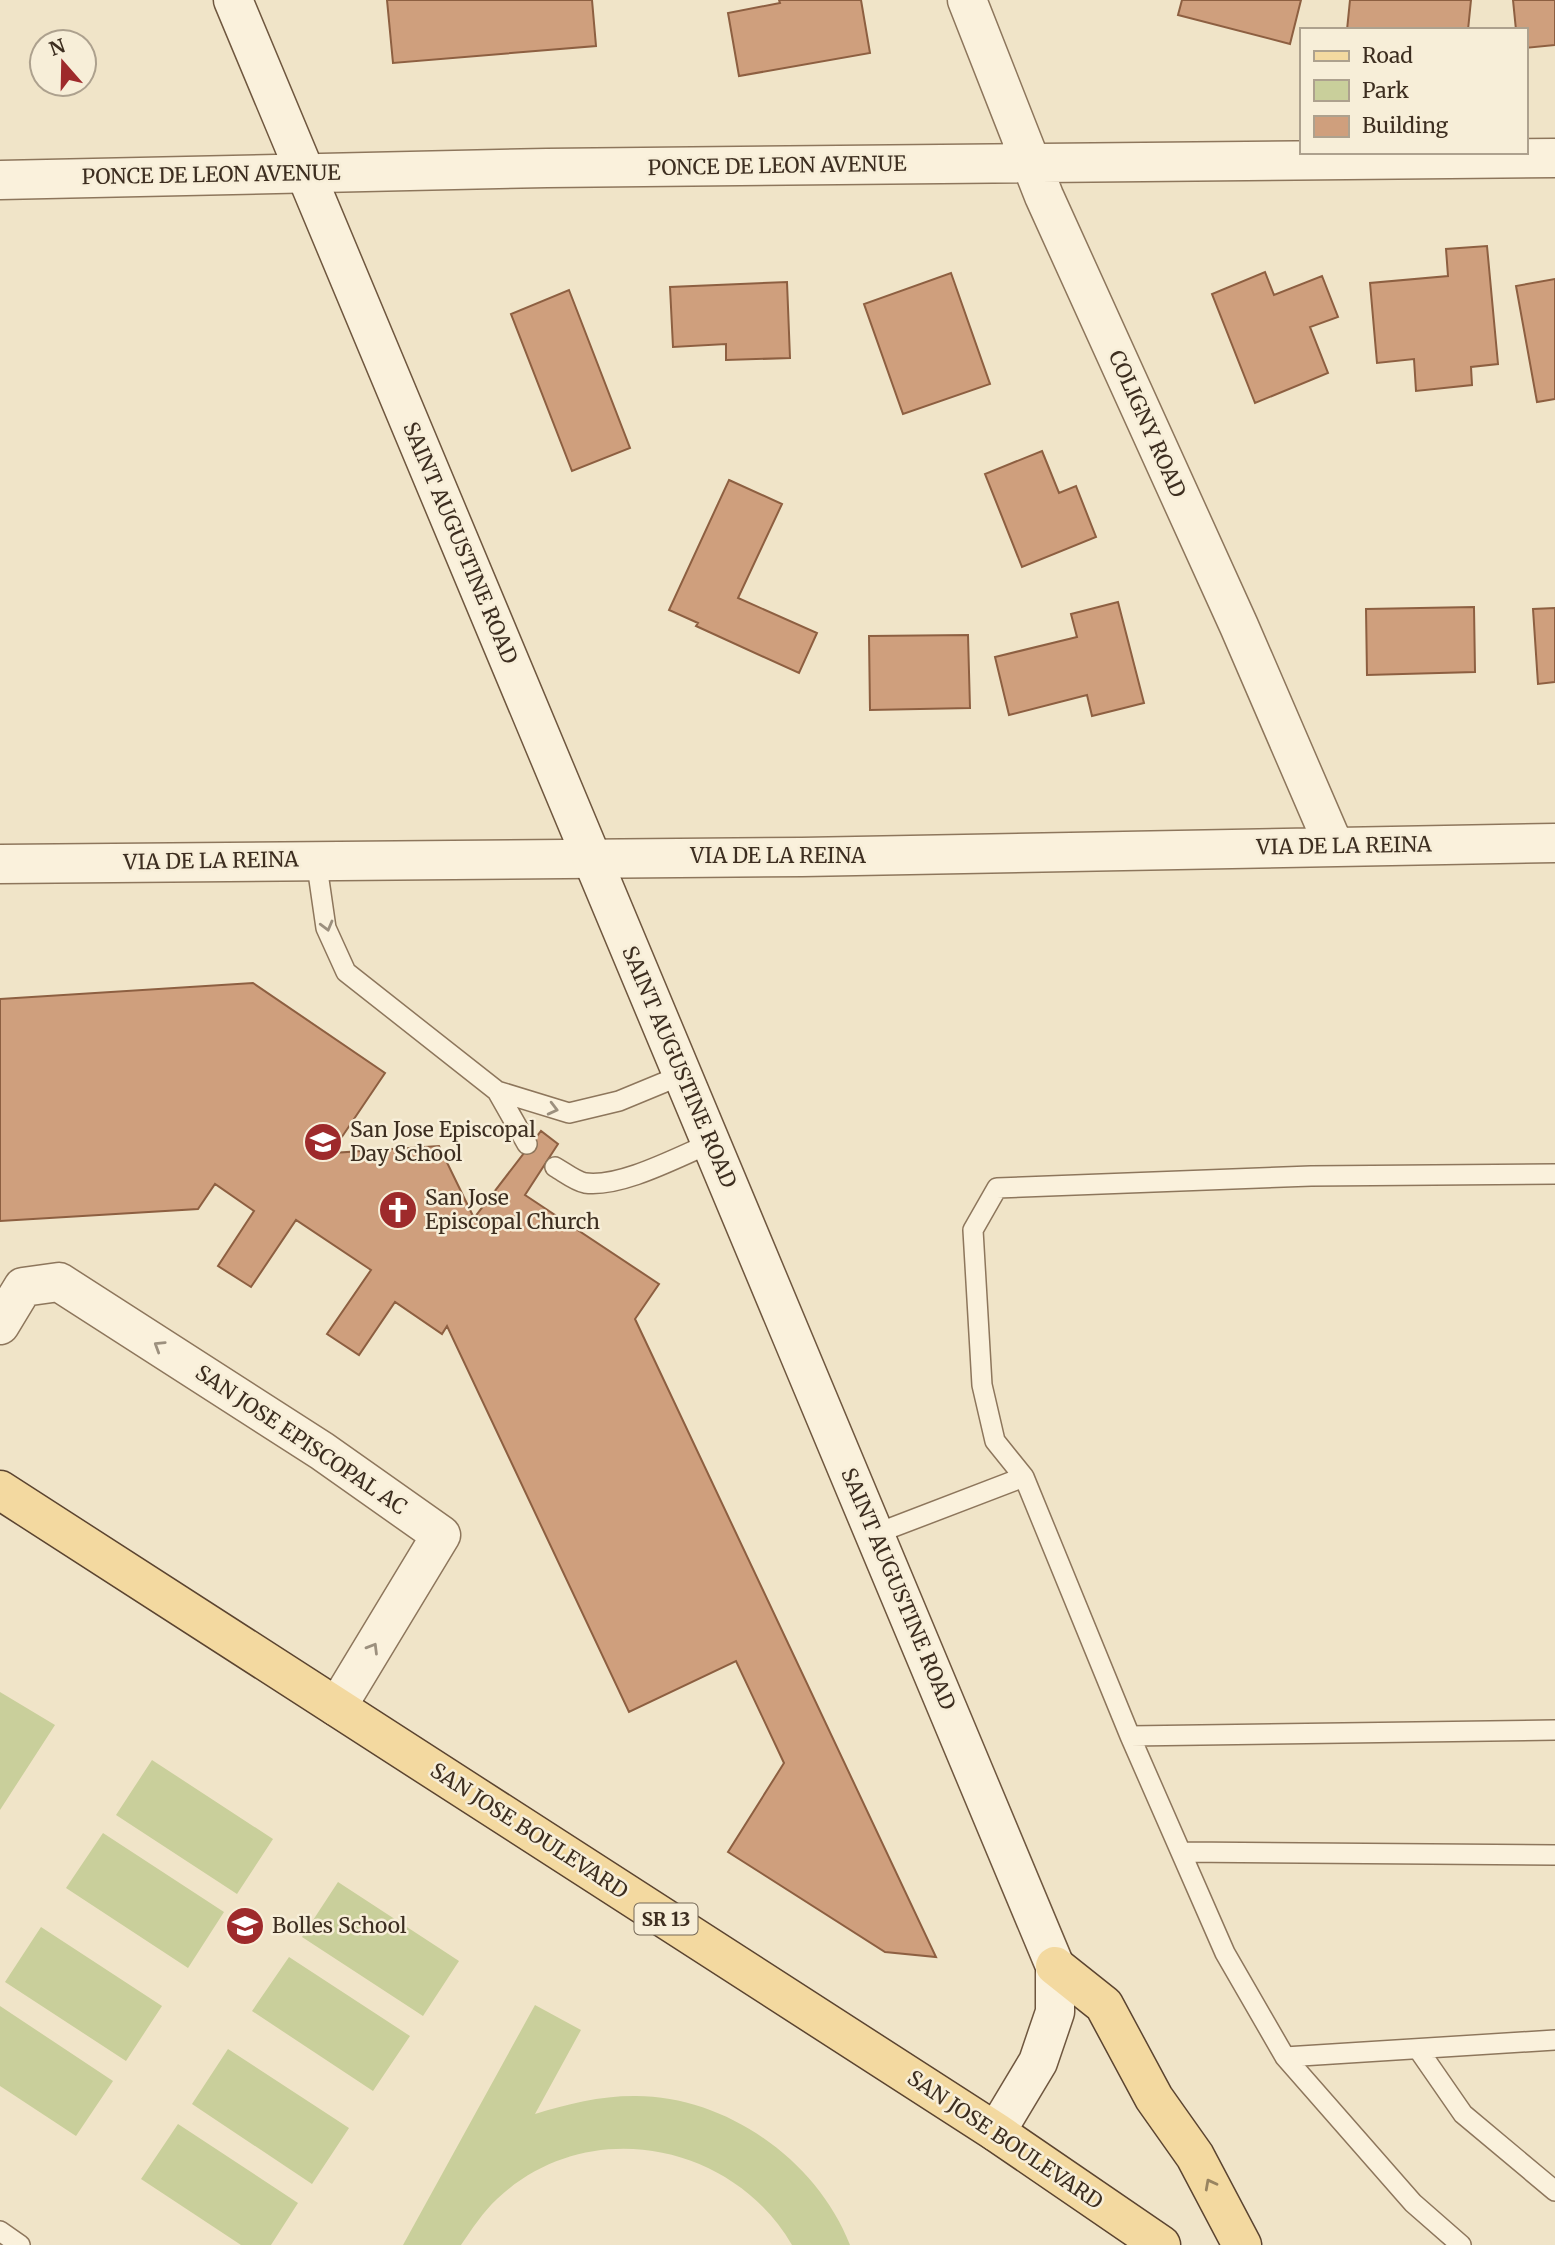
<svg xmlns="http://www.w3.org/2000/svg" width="1555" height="2245" font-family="Merriweather,serif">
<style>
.green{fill:#c9cf9b}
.building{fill:#cf9f7d;stroke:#8d5f41;stroke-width:2}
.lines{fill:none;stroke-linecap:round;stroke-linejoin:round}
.service-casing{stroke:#8d765c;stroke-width:22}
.minor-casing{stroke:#8d765c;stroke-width:41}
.secondary-casing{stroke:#6f573f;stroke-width:41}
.primary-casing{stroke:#5b4430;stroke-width:41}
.service{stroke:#faf1dc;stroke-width:19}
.minor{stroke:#faf1dc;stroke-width:38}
.secondary{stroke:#faf1dc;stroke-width:38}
.primary{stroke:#f3d9a0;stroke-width:38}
.oneway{stroke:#9c907e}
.oneway2{stroke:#988460}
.labels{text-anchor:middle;stroke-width:5;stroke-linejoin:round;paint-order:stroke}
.shield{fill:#f7eed8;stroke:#756857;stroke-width:2}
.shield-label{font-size:19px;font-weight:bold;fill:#3d2e20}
.street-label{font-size:21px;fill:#3d2e20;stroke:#f7eed8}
.poi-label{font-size:21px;fill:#3d2e20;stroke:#f7eed8;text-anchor:start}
</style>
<rect width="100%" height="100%" fill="#f0e4c8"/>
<!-- green -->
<path class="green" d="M0,1692L55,1725L0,1810Z
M152,1760L273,1839L237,1894L116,1815Z
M103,1833L224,1912L188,1968L66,1888Z
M338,1882L459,1961L423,2016L302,1937Z
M41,1927L162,2006L126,2061L5,1982Z
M289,1957L410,2036L373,2091L252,2011Z
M535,2005L581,2030L535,2114C568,2104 599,2096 634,2096C725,2095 817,2160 850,2245H792C732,2142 587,2114 497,2199C483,2212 472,2229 461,2245H403Z
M0,2006L113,2081L76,2136L0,2086Z
M228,2049L349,2128L312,2184L192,2104Z
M178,2124L298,2203L271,2245H241L141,2179Z"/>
<!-- building -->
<path class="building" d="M387,0H592L596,46L393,63Z
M779,0H861L870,53L739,76L728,13L780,3Z
M1182,0H1301L1290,44L1178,15Z
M1350,0H1471L1468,30H1347Z
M1513,0H1555V45L1525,48V30H1516Z
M1487,246L1498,364L1471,367L1472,385L1416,391L1414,359L1377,363L1370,283L1448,276L1446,249Z
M1265,272L1274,295L1322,276L1338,317L1310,327L1328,373L1255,403L1212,294Z
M951,273L990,384L903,414L864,304Z
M1555,279V399L1537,402L1516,286Z
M787,282L790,358L726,360V344L673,347L670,287Z
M569,290L630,448L572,471L511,314Z
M1042,451L1059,493L1076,486L1096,537L1022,567L985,474Z
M729,480L782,504L738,598L817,633L799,673L696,626L698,623L669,610Z
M1118,602L1144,703L1092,716L1087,695L1009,715L995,657L1077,637L1071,614Z
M1474,607L1475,672L1367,675L1366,609Z
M1555,608V682L1538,684L1533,609Z
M968,635L970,708L870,710L869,636Z
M253,983L385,1073L331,1153L439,1146L474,1218L541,1131L558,1144L525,1195L659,1284L635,1319L936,1957L885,1952L728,1852L784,1763L736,1661L629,1712L447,1326L442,1334L395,1302L359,1355L327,1334L371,1270L296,1220L251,1287L218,1266L254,1211L215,1184L198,1209L0,1221V999Z"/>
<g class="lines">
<defs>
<path id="service" d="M316,859L326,928L346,972L497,1091L569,1113L619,1101L682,1075
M497,1091L527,1144
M555,1167C564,1172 575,1181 585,1183C620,1188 678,1157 711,1143
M1024,1477L995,1441L982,1385L973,1230L997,1188L1311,1176L1555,1174
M875,1534L1024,1477L1130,1736L1555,1730
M1130,1736L1225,1953L1285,2057L1413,2203L1461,2245
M1181,1852L1555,1855
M1418,2049L1463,2114L1555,2191
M1285,2057L1555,2040
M0,2231L20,2245"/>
<path id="minor" d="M967,0L1044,196L1239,626L1334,846
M0,180L547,168L1555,158
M0,864L802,857L1555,843
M0,1325L23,1287L59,1282L322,1451L441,1535L337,1707"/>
<path id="secondary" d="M233,0L1055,1966V2012L1038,2062L996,2132"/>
<path id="primary" d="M0,1490L996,2132L1161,2245
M1055,1966L1104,2005L1154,2098L1195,2156L1242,2245"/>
</defs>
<!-- service casing -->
<use href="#service" class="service-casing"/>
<!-- minor casing -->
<use href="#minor" class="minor-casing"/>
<!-- secondary casing -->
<use href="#secondary" class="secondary-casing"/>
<!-- primary casing -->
<use href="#primary" class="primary-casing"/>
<!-- service -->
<use href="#service" class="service"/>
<!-- minor -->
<use href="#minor" class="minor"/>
<!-- secondary -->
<use href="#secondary" class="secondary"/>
<!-- primary -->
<use href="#primary" class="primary"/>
</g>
<!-- one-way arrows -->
<defs><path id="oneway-chevron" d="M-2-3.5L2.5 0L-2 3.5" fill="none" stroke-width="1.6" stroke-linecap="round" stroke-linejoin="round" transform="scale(1.75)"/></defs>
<g class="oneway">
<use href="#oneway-chevron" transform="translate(327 926) rotate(75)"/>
<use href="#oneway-chevron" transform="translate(553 1109) rotate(14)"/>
<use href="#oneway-chevron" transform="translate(159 1346) rotate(-148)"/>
<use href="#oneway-chevron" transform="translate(373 1648) rotate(-59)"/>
</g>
<use class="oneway2" href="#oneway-chevron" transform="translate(1210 2184) rotate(-118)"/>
<!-- icons -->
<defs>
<symbol id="school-disc" viewBox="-11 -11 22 22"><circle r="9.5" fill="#9e2a2b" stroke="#f7eed8"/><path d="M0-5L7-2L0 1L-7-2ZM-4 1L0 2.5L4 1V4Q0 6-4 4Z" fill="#fff"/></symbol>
<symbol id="church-disc" viewBox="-11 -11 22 22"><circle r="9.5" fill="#9e2a2b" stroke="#f7eed8"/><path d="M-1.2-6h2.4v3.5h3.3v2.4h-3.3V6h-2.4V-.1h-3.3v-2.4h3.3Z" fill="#fff"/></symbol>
</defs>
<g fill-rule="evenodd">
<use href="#school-disc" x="301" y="1120" width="44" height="44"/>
<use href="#church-disc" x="376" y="1188" width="44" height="44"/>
<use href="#school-disc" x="223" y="1904" width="44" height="44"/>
</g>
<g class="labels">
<!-- shield labels -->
<rect class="shield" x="634.5" y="1903.5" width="63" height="31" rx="5"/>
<g class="shield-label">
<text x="666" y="1926">SR 13</text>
</g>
<!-- street labels -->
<g class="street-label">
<text transform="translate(777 166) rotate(-1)" y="7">PONCE DE LEON AVENUE</text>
<text transform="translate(211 175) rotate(-1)" y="7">PONCE DE LEON AVENUE</text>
<text transform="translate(1147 424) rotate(66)" y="7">COLIGNY ROAD</text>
<text transform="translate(460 543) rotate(67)" y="7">SAINT AUGUSTINE ROAD</text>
<text transform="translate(1344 846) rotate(-1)" y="7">VIA DE LA REINA</text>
<text x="778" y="863">VIA DE LA REINA</text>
<text transform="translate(211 861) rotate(-1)" y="7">VIA DE LA REINA</text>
<text transform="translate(679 1067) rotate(67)" y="7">SAINT AUGUSTINE ROAD</text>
<text transform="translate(301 1440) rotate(34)" y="7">SAN JOSE EPISCOPAL AC</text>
<text transform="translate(898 1589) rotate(67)" y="7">SAINT AUGUSTINE ROAD</text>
<text transform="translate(529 1831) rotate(33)" y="7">SAN JOSE BOULEVARD</text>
<text transform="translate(1005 2140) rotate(34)" y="7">SAN JOSE BOULEVARD</text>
</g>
<!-- poi labels -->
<g class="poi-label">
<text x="350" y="1137">San Jose Episcopal<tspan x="350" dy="24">Day School</tspan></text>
<text x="425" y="1205">San Jose<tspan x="425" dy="24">Episcopal Church</tspan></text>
<text x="272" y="1933">Bolles School</text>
</g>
</g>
<!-- legend -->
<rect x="1300" y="28" width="228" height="126" fill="#f7eed8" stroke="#ada18e" stroke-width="2"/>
<rect x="1314" y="51" width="35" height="10" fill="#f3d9a0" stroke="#ada18e" stroke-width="2"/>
<text x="1362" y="63" font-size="21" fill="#3d2e20">Road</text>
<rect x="1314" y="80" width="35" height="21" fill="#c9cf9b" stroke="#ada18e" stroke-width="2"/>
<text x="1362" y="98" font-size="21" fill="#3d2e20">Park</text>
<rect x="1314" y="116" width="35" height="21" fill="#cf9f7d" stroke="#ada18e" stroke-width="2"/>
<text x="1362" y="133" font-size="21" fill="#3d2e20">Building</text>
<!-- north arrow -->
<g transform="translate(63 63) rotate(340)"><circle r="33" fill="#f7eed8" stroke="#ada18e" stroke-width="2"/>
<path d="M0-5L12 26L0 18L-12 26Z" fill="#9e2a2b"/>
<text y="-10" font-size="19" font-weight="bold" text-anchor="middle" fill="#3d2e20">N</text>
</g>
</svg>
